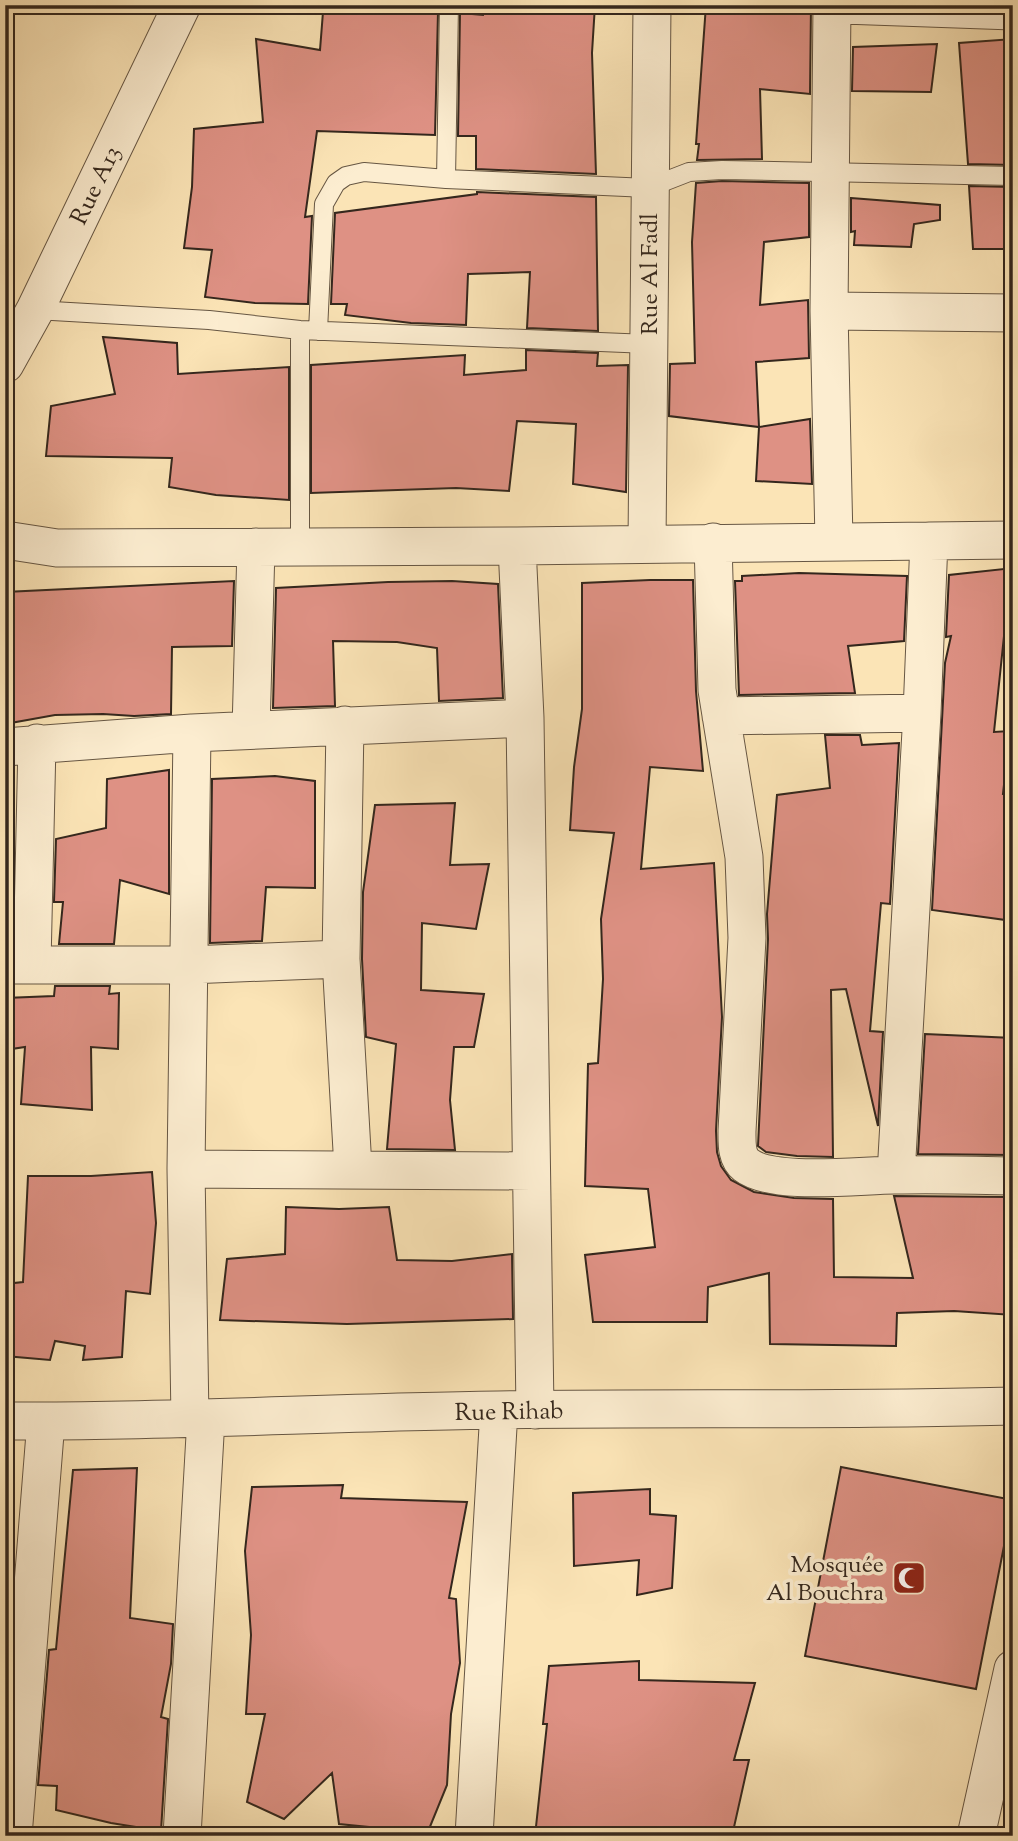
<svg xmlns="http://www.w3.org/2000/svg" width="1018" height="1841" font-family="'Sorts Mill Goudy',serif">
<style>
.building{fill:#de9184;stroke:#34271d;stroke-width:2}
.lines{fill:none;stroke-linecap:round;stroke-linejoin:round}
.lane-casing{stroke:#665643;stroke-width:20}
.street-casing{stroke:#665643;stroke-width:39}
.lane{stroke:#fcedd0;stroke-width:18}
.street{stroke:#fcedd0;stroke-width:37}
.labels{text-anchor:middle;stroke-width:7;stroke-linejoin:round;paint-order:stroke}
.street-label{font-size:24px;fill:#34271d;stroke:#fcedd0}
.poi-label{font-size:24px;fill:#34271d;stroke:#fcedd0;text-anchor:end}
</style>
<rect width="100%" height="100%" fill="#fbe4b6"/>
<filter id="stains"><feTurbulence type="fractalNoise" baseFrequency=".00286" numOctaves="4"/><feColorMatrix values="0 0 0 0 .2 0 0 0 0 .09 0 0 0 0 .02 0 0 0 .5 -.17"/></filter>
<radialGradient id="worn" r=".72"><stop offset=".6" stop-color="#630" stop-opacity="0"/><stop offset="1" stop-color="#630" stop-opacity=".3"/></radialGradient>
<!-- building -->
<path class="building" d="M484,5H595L592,53L596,174L476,169V136H458L460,13L483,15Z
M706,5H811L810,94L760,89L762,159L697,160L699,144H696Z
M377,9L438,12L435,135L317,131L305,217L312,216L308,304L255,303L205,297L212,250L184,248L192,187L194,129L263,122L256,39L320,50L323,12Z
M1013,39V165L968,164L959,43Z
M937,44L931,92L852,91L853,47Z
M722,181L809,183V237L764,242L760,305L808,300L809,358L756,362L759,427L669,416L670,364L695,363L692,242L696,183Z
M969,186L1013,187V249H973Z
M477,192L596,197L598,331L527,328L530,272L468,274L466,325L411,323L345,315L347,304H331L335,213L477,194Z
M851,198L940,205V220L914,224L911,247L854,245L855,231L851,232Z
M103,337L177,343L178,374L289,367V500L216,495L169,487L172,458L46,456L51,406L115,394Z
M526,350L598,353L597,366L628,365L626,492L573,484L576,424L517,421L509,491L456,488L311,493V365L465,355L464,375L526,370Z
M810,419L812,484L756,481L759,427Z
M1013,568V637L1004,636L994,732L1010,731L1003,794L1013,793V921L932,910L945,663L951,636L946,637L949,575Z
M799,573L907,576L904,641L848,646L855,693L739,695L735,581H742V576Z
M650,580H693L696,691L703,771L650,767L641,869L714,863L722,1017L716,1131L717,1152L721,1166L731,1180L754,1192L794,1198L833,1199L834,1277L913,1278L894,1196L1012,1197L1013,1315L954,1311L897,1313L896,1346L770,1344L769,1273L708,1287L707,1322H593L585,1255L655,1247L648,1189L585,1186L588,1064L598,1063L603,979L601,919L614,833L570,830L574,767L582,709V583Z
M234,581L232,646L172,647L171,714L134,716L103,714L55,715L5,724V592Z
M452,581L498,584L503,698L439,701L437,648L397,642L333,641L335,706L273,708L276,588L388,582Z
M825,735H860L862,745L899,743L890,904L881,903L870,1031L883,1032L878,1126L846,989L831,990L833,1157L797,1156L766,1152L758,1146L768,939L767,914L777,795L830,788Z
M169,770V894L120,880L114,944H59L63,902H54L56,839L106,828L107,779Z
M275,776L315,781V888L266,887L262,941L210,943L212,779Z
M455,803L450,865L489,864L476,929L422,923L421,990L484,994L474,1047H454L450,1100L455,1150L387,1149L396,1044L366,1037L362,959L363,892L375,805Z
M14,849L12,900L5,899V850Z
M55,986H110L109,994L119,993L118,1049L91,1047L92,1110L21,1104L25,1047L5,1050V998L54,996Z
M925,1034L1013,1038V1155L918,1154Z
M152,1172L156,1223L150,1294L126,1291L122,1357L83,1360L85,1346L55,1341L50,1360L5,1356V1284L23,1282L28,1176H91Z
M286,1207L339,1209L389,1207L397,1260L452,1261L512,1254L513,1319L347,1324L220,1320L227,1259L285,1254Z
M841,1467L1013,1500L976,1689L805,1656Z
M137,1468L130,1618L173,1624L171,1664L161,1717L168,1719L161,1831L111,1823L56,1810L57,1786L38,1785L49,1650L56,1649L73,1470Z
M343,1485L341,1498L467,1502L449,1598L456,1599L460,1663L451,1714L447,1785L427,1834L401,1836L399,1830L339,1824L332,1773L284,1819L247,1802L265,1714H246L251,1635L245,1551L252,1487Z
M650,1489V1514L676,1516L672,1588L637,1595L639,1560L574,1566L573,1493Z
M639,1661V1680L755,1683L734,1760H749L732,1836H535L547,1724H543L549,1666Z"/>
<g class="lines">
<defs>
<path id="lane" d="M446,179L449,5
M35,310L209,320L300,330L649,344
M300,330V547
M318,331L324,204L336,183L346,176L364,172L446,179L648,188L689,172L722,170L1013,176"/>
<path id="street" d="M832,5L829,311L834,541
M843,5L1013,11
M829,311L1013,313
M5,364L35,310L182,5
M5,540L57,548L517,546L1013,540
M713,542L717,690L744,857L747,938L737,1131C737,1143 736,1157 746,1165C773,1186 860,1175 895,1175C934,1174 973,1175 1013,1176
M647,543L652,5
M517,546L525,718L535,1410
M721,716L922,713L929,541
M345,725L341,959L353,1168
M251,730L256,547
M5,747L192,733L525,718
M32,964L37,743
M5,965H189L341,959
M186,1169L531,1171
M896,1175L922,713
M190,1419L186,1169L192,733
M5,1421C170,1422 334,1412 498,1410C670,1407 841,1411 1013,1406
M13,1836L46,1421
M182,1836L206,1418
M474,1836L499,1410
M976,1836L1013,1669"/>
</defs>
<!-- lane casing -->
<use href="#lane" class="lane-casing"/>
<!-- street casing -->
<use href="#street" class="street-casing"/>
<!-- lane -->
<use href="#lane" class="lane"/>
<!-- street -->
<use href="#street" class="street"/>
</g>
<!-- icons -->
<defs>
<symbol id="mosque-square" viewBox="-11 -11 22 22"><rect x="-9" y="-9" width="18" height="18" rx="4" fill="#8f2418" stroke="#fcedd0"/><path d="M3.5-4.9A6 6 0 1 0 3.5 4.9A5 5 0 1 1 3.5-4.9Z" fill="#fff"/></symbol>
</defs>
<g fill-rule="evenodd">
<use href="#mosque-square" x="890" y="1559" width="38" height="38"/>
</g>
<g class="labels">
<!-- street labels -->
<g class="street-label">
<text transform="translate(95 185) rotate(-64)" y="8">Rue A13</text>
<text transform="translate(649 274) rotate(-90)" y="8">Rue Al Fadl</text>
<text transform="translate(509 1411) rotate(-1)" y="8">Rue Rihab</text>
</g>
<!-- poi labels -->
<g class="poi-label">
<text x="884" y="1572">Mosquée<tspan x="884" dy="28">Al Bouchra</tspan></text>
</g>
</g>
<!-- margin -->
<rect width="1018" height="1841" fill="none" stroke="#fbe4b6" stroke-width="28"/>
<rect x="7" y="7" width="1004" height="1827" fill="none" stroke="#34271d" stroke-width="3.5"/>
<rect x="14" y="14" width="990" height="1813" fill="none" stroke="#34271d" stroke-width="2"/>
<rect width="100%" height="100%" filter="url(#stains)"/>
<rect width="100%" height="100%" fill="url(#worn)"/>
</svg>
